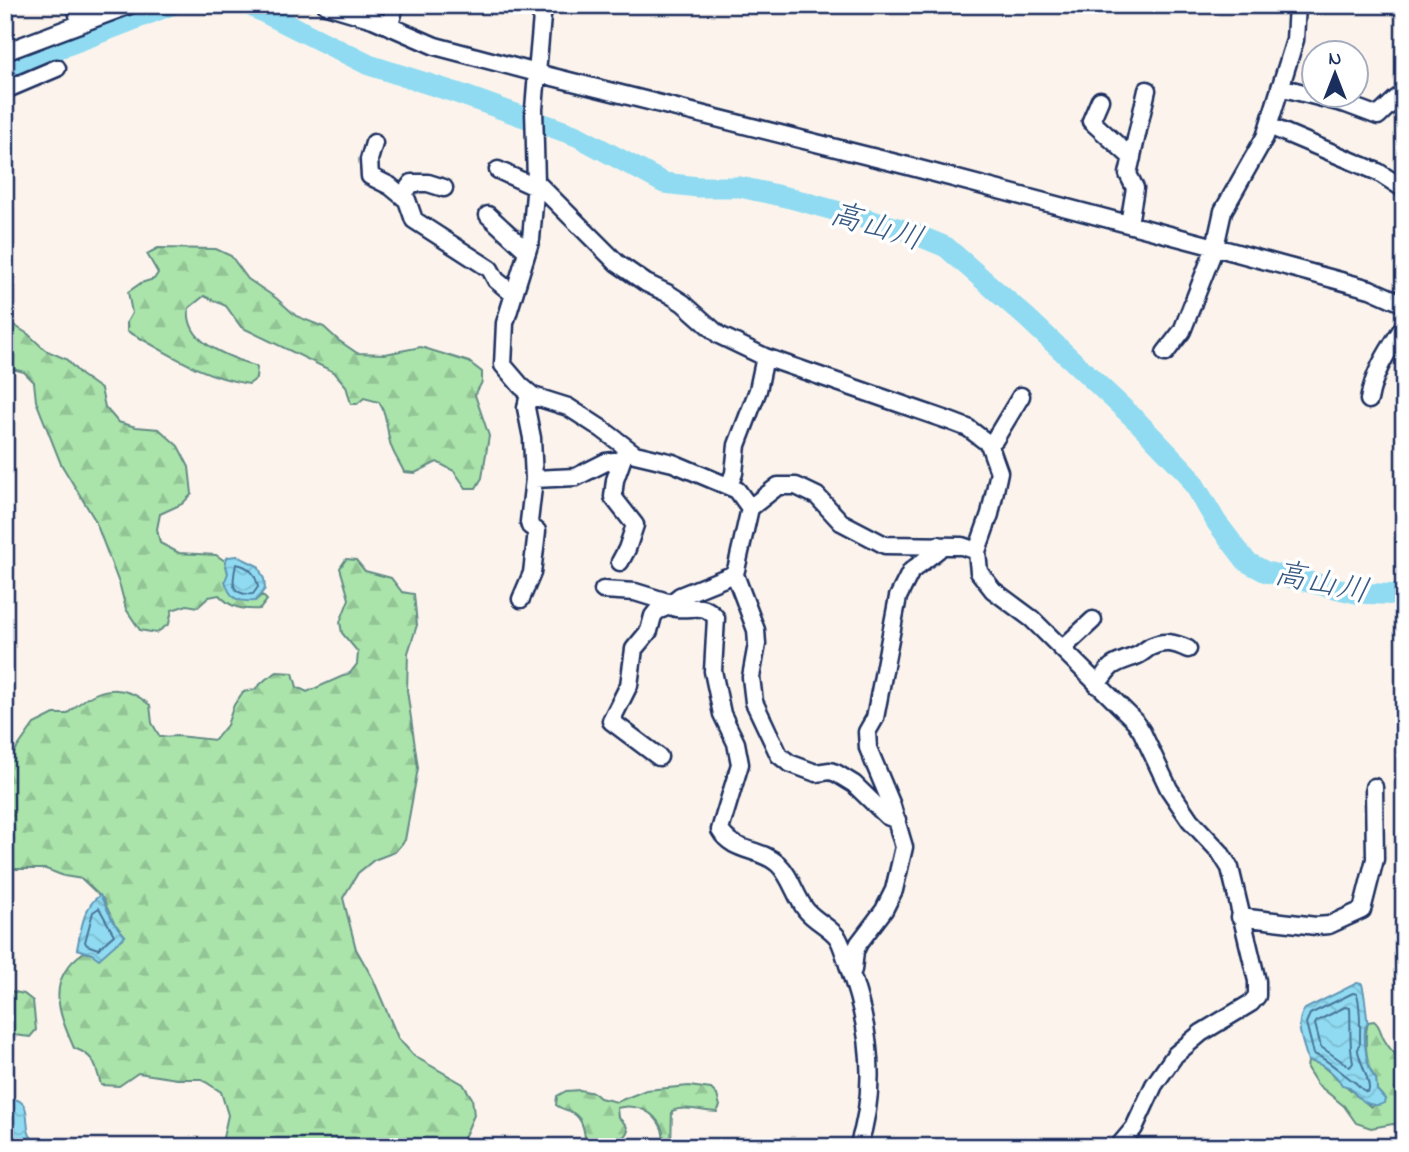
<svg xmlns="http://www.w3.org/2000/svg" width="1409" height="1152" font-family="'Indie Flower','Klee One',sans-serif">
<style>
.forest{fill:url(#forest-firs);stroke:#628a84;stroke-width:2}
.water{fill:url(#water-waves);stroke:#6196b6;stroke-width:2}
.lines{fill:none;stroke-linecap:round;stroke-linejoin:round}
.shore{stroke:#4a7499;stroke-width:2}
.river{stroke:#90dbf1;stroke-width:21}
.minor-casing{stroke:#1b2f5e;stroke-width:21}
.minor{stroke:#fff;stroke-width:16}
.labels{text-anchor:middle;stroke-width:7;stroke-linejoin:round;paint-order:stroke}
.water-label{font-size:32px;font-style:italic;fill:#385a83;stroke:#fff}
</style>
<defs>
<pattern id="forest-firs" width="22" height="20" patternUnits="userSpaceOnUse" patternTransform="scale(1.75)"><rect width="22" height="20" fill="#aae4aa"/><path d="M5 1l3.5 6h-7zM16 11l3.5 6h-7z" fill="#92c495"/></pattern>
<pattern id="water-waves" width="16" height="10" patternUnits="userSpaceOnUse" patternTransform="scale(1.75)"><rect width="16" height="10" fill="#90dbf1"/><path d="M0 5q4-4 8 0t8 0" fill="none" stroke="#7cbcd1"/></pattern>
</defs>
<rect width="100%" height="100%" fill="#fcf4ec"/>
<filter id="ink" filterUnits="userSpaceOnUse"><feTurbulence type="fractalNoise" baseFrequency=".0143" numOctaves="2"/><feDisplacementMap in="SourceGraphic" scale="14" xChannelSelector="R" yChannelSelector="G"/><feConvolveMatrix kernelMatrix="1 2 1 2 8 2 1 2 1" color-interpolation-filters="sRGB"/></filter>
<g filter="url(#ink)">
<!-- forest -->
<path class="forest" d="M158,248L216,249L231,256L248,279L276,298L296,316L324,327L338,340L357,353L385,354L421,347L469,362L482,372V382L475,395L489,436L482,478L476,488H466L454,471L437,462L415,473L404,472C400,463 394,455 391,446C386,430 388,416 379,402L364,398L357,404H351L346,386L334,372L241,327L226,306L204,296L189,308C185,345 230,356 257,367L256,379L249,384C199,376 171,354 127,331V322L132,313L128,292L141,283L154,279L158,273L147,254Z
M5,324H12L28,334L45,350L66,359L81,375L101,389L105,407L118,422L136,427L159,429L178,446L189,467L192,494L182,504L160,514L157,529L160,543L179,553L216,555L225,561L228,573L255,601L262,595L267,600L260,609C242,610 231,608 219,595L209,597L198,607L187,605L172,610L169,624L156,633L140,630L126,609L120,586L95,520L61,464L36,401L34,382L24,372L5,367Z
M346,559L356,560L365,571L391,578L402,592L414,594L417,625L408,653L407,690L418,768L405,840L395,852L374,860L358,873L343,898L356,949L373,979L398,1038L414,1056L463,1084L472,1098L474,1115L460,1147H221L228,1115L221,1092L201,1079H177L138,1073L119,1086L101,1085C95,1064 95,1056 74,1048C58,1012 45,979 84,952C100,956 113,946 125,936L114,923L103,899L82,879L64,876L46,869H5V765L34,724L54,714H67C93,689 119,679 150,705L152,723L160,737L178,736L215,740L227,725L234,705L243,692L254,690L266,679L277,672L293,673L297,687L307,692L350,673L357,664L358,652L342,633L340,622L349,599L340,568Z
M5,990L24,994L33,1001L36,1030L30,1037L14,1035L5,1030Z
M1374,1021C1381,1026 1380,1034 1385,1041C1390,1050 1397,1056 1404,1063V1126L1393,1124L1371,1128L1356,1123L1344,1106L1317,1084L1307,1068L1308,1061L1320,1064L1371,1107L1385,1099L1377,1090L1376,1079C1365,1068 1364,1036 1368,1022Z
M689,1086L711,1089L717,1095L720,1106L717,1112C703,1112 685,1105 672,1111L671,1146H667C663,1139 664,1136 662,1129C655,1111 635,1103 617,1108L618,1117L626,1125L628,1131L620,1142L611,1140L605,1143L606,1147H586C585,1136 584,1119 573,1113C567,1109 562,1110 556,1105L557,1096L566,1091L580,1090L594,1093L600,1098L617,1102L646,1090Z"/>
<!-- water -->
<path class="water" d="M237,556L258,566L264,579L265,589L255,601C237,602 230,599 225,581L228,573L225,561L228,557Z
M100,895L114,923L125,936L99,959L92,954L77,949C81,930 83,907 100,895Z
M1357,983L1362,984C1365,996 1366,1007 1367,1019C1369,1030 1366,1019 1365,1030C1364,1043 1366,1069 1376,1079L1377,1090L1385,1099L1384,1103C1372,1110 1357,1099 1350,1087L1342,1085C1336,1074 1321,1062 1308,1061C1304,1044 1293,1024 1305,1009Z
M14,1099C31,1102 25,1121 29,1133C31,1139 36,1142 40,1147H5V1106Z"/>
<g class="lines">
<!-- shore -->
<path class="shore" d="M236,564C249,566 256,574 258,587L253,594C228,596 233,580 236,564Z
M99,908L114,935L98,949L87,945L85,942L93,912Z
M1353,993L1357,994C1361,1008 1360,1026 1360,1040C1360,1050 1357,1041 1358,1051C1360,1063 1370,1079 1369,1089L1367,1092C1359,1089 1359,1084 1353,1081C1340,1072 1329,1060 1314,1054L1306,1023L1310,1014Z
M1345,1007L1350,1008C1351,1027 1349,1045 1353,1063L1350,1067L1321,1047L1315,1024L1317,1021Z"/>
<!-- river -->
<path class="river" d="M249,5L369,65L457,93L577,136L664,183L698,187H740L790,198L905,230L946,247L1026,317L1138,422L1188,474L1217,523L1247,562L1266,572L1356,593L1404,595
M5,68C61,48 116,27 171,5"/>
<defs>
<path id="minor" d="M76,5L80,24
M326,5L373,19L435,46L537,73L534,109L536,182L531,239L505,323L503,365L521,386L533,396L568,407L602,429L635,454L673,463L737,490L750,508L736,570L732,575L680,596L675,600L674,604L676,608C694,610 704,602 716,618L713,671L722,714L736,743L740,764L720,830C733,853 759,847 778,864C791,876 795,896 806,910C815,921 830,927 838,938C843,947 846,959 849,968C870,1026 878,1088 858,1147
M543,5L537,73L908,166L1215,247L1370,289L1404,304
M390,26L395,5
M5,52L130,5
M1280,87L1346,104L1378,116L1397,98
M5,90L57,68
M1100,100L1091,121L1132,158
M1269,126L1378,172L1404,189
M374,143L369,160L370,176L390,186L407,200L414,220L490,269L496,280L513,294
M498,170L535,187
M536,182L617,263L646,283L669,294L683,303L719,335L765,357L947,420L968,428L989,444L999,472L990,514L977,551L979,572L993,590L1032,619L1135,721L1142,732L1169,789L1190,820L1220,852L1230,868L1257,981V996L1251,1003L1201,1033L1175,1055L1154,1085L1134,1128L1118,1147
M402,196L412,183H428L444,188
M488,215L527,251
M1129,224L1135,188L1128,174L1147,90
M1165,353L1182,331L1215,247L1223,211L1265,137L1295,40L1297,5
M1369,400C1374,371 1388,351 1404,326
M989,444L995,439L1021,396
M534,479L576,477L606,462L622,460
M729,486L734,473L737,445L758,390L765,357
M750,508L778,486H796L817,496L841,522L885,545L962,546L977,551
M620,562L627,549L635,525L613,497L615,480L626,449
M734,572L756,630L757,644L751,677L754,702L779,755L789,763L816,773L830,771L836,773L854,784L887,816L897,820
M603,590L635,592L674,604
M521,599L532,573L537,531L530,526L529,522L534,479L532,438L526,408L529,393
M1062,649L1093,620
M1097,685C1112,663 1111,665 1136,656C1142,654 1145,650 1150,647C1164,640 1175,643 1188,649
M659,757L611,721L629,685L634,649L649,631L653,616L657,611L674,604
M1240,917L1316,926L1329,925L1362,910L1375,859L1374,787
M853,970L855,951L859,943L884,910L894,890L904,847L891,803L868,748L867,732L875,718L898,597L911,571L938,550V545"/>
</defs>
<!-- minor casing -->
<use href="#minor" class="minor-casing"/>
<!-- minor -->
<use href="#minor" class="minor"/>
</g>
</g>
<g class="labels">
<!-- water labels -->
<g class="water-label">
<text transform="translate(877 225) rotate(17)" y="11">高山川</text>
<text transform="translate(1322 581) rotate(12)" y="11">高山川</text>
</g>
</g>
<!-- margin -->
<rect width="1409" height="1152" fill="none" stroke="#fff" stroke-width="28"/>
<rect x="14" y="14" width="1381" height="1124" fill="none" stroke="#1b2f5e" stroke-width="2.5" filter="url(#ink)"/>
<!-- north arrow -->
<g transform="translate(1335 74)"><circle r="33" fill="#ffffff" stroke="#a4acbf" stroke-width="2"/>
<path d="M0-5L12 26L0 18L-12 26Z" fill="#1b2f5e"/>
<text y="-10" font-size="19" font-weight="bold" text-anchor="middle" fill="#1b2f5e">N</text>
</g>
</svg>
